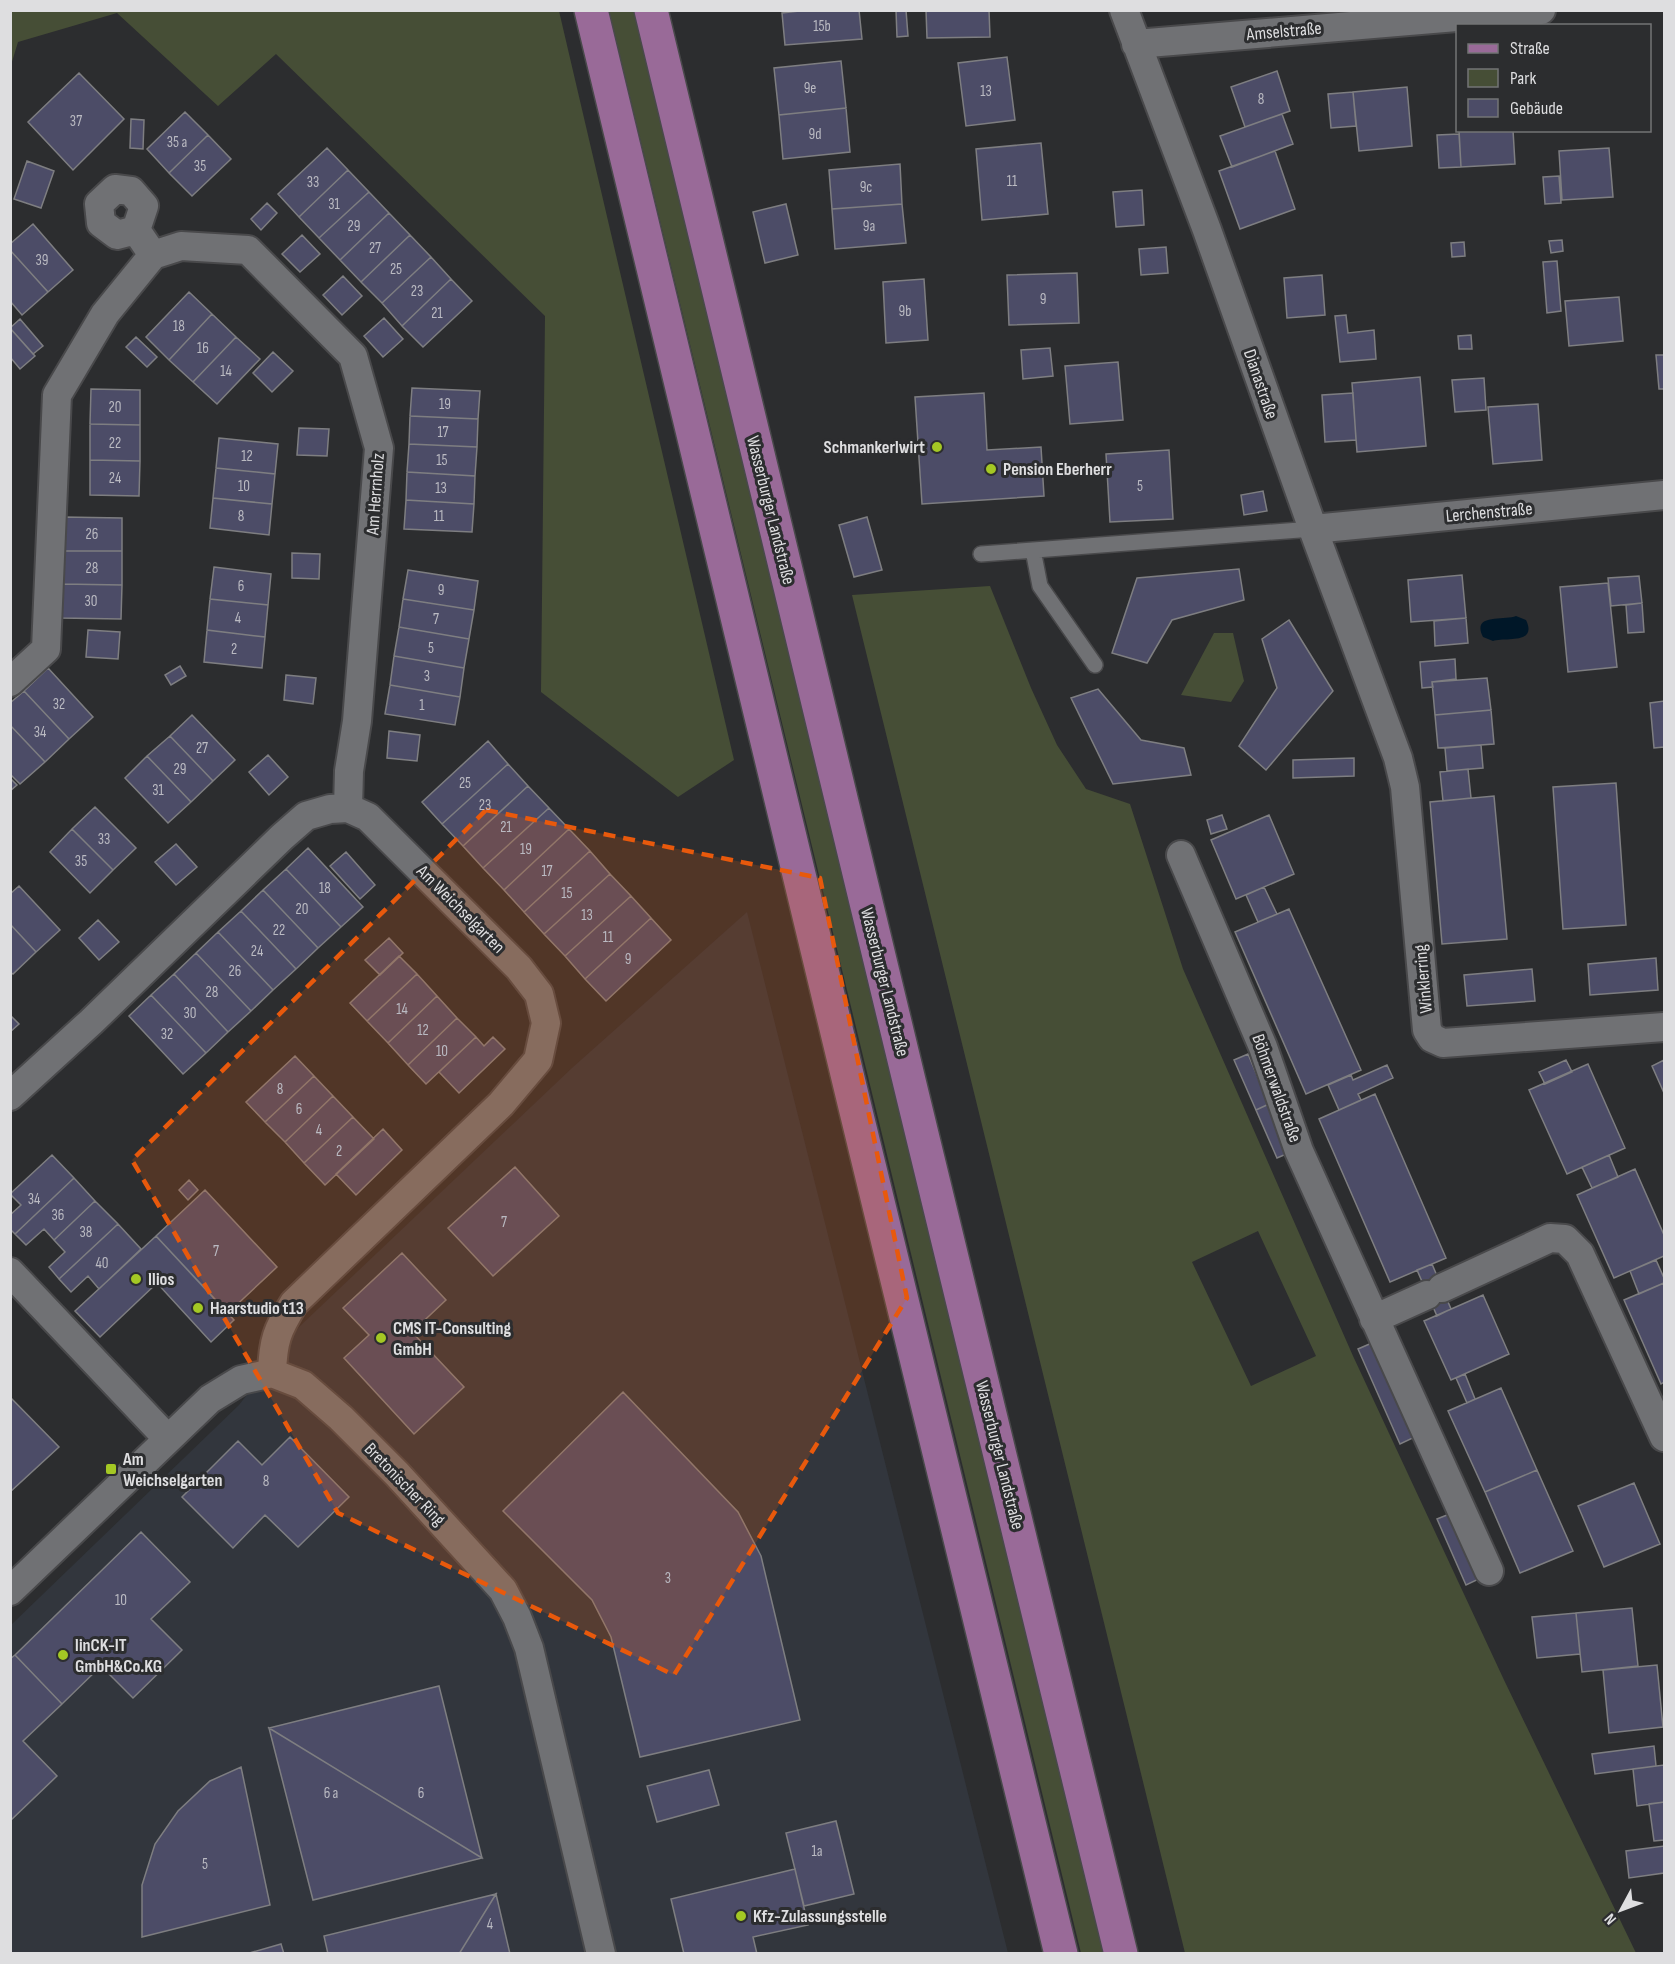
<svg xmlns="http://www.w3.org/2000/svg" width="1675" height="1964" font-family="'Sofia Sans Condensed',sans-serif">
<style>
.built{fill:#32363d}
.green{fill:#464e36;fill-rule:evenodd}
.water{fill:#001728}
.building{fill:#4c4c67;stroke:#7e7e81;stroke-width:1.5}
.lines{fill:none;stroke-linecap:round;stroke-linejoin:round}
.lane-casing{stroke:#49494b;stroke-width:18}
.street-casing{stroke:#49494b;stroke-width:32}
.primary-casing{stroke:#49494b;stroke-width:36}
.lane{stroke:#707174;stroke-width:15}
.street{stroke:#707174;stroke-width:28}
.primary{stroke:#996a98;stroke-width:33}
.marked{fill:#e8590c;fill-opacity:0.2;stroke:#e8590c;stroke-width:4.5;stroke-dasharray:12 8;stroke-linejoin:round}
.poi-dot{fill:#a4c824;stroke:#2c2d2f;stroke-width:2}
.labels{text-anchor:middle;stroke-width:6;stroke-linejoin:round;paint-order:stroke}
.number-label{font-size:15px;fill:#babac2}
.street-label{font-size:18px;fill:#dedee0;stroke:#2c2d2f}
.poi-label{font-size:18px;font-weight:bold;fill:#dedee0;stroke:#2c2d2f;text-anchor:start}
</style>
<rect width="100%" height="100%" fill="#2c2d2f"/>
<!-- built -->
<path class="built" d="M747,912L1008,1953L11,1954V1625L239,1405L299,1327L572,1068Z"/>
<!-- green -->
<path class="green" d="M11,10L559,11L734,760L678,797L541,692L545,316L276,54L218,106L117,13L18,42L11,65Z
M609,11H637L1114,1953H1081Z
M990,586L1031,688L1057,745L1086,789L1130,804L1183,969L1353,1356L1504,1680L1636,1953H1185L852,595ZM1258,1231L1316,1356L1251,1386L1192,1262Z
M1214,633H1233L1244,681L1231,702L1181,695Z"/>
<!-- water -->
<path class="water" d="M1516,616L1526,620C1538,645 1504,637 1493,641L1483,637C1471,613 1504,621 1516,616Z"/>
<!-- building -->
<path class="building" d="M808,10H859L862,39L785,45L782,13Z
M896,10H906L908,36L897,37Z
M926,10H989L990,37L927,38Z
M1007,57L1015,120L966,126L958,63Z
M841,61L846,108L779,115L774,68Z
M1277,71L1290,111L1245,127L1231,87Z
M79,73L124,119L73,170L28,122Z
M1407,87L1412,146L1359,151L1353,92Z
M1353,92L1356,126L1331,128L1328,94Z
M846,108L850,152L783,159L779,115Z
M185,112L208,135L169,173L147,149Z
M1282,114L1293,144L1232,167L1220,136Z
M131,119L144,120L143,149L130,148Z
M1459,130H1513L1515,164L1461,167Z
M1459,134L1461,167L1439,168L1437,135Z
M208,135L231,159L192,196L169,173Z
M1041,143L1048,214L982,220L976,149Z
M327,148L348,170L299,217L278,194Z
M1609,148L1613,197L1562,200L1559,151Z
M1275,151L1295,209L1240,229L1219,171Z
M27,161L54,171L41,208L14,199Z
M900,164L902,204L832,209L829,170Z
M348,170L369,192L319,238L299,217Z
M1559,176L1561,203L1545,204L1543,177Z
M1142,190L1144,225L1116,227L1113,192Z
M369,192L389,213L340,260L319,238Z
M267,203L277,213L261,230L251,219Z
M786,204L798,255L765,263L753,212Z
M902,204L906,243L835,249L832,209Z
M389,213L410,235L361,282L340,260Z
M33,224L73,270L48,292L10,250V244Z
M302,235L320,254L300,272L282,254Z
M410,235L431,257L382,303L361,282Z
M1562,240L1563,251L1551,253L1549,241Z
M1464,242L1465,256L1452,257L1451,243Z
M1166,247L1168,273L1141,275L1139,249Z
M10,250L48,292L22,315L10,301Z
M431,257L451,279L402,326L382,303Z
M1557,261L1561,311L1547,313L1543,262Z
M1077,273L1079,323L1009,325L1007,275Z
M1322,275L1325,315L1287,318L1284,278Z
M343,276L362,296L342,315L323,295Z
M451,279L472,301L423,347L402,326Z
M924,279L928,340L886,343L883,282Z
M189,292L212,314L169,360L146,337Z
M1619,297L1623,341L1569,346L1565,301Z
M212,314L236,337L193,382L169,360Z
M1346,315L1348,333L1374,330L1376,359L1340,362L1335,316Z
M384,318L403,339L383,357L364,336Z
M20,319L43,346L33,354L10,328Z
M10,328L35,356L20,369L10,357Z
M1471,335L1472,349H1459L1458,336Z
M136,337L157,357L147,367L126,347Z
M236,337L260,359L217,404L193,382Z
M1050,348L1053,376L1023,379L1021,350Z
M273,352L293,371L272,392L253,373Z
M1656,355H1664V389H1659Z
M1118,362L1123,420L1070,424L1065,366Z
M1420,377L1426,446L1357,452L1352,383Z
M1484,378L1486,410L1455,412L1452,380Z
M412,388L480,391L478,419L410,416Z
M91,389L140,390V425L90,424Z
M984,393L987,450L1041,447L1044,496L922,504L915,397Z
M1353,393L1356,440L1325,442L1322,395Z
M1538,404L1542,460L1493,464L1488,407Z
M410,416L478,419L477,447L409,444Z
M90,424L140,425V461L90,460Z
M299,428L329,429L327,456L297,455Z
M219,438L278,444L275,474L216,468Z
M409,444L477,447L475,476L407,472Z
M1169,450L1173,519L1110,522L1106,454Z
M90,460L140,461L139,496L90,495Z
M216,468L275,474L272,504L213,498Z
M407,472L475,476L474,504L406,500Z
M1263,491L1267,511L1244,515L1241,495Z
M213,498L272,504L269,535L210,528Z
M406,500L474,504L472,532L404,529Z
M63,517L122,518V551H62Z
M867,517L882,570L854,577L839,525Z
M62,551H122V585L62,584Z
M292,553L320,554L319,579L292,578Z
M214,567L271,574L268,605L210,599Z
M1239,569L1244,600L1172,620L1147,663L1112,653L1137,578Z
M408,570L478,581L474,610L403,599Z
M1462,575L1466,618L1411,622L1408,580Z
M1639,576L1642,603L1611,606L1608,578Z
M1608,583L1617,667L1568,672L1560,587Z
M62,584L122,585L121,619L61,618Z
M210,599L268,605L265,637L207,630Z
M403,599L474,610L469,639L399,627Z
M1642,603L1644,632L1628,633L1626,605Z
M1466,618L1468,643L1435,646L1434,621Z
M1289,620L1333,691L1266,770L1239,746L1277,688L1262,639Z
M399,627L469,639L464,668L394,656Z
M88,630L120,632L118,659L86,657Z
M207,630L265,637L262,668L204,662Z
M394,656L464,668L460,697L390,685Z
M1455,659L1456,679L1432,682L1433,687L1422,688L1420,662Z
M180,666L186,676L171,685L165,675Z
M48,668L93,717L69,739L24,691Z
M286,675L316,678L313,704L284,700Z
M1487,678L1491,710L1435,715L1432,682Z
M390,685L460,697L455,725L385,714Z
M1098,689L1141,740L1184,748L1191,775L1113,784L1071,698Z
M24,691L69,739L45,762L10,725V703Z
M1664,701V747L1654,748L1650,703Z
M1491,710L1494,744L1438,748L1435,715Z
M192,715L235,760L213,781L170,736Z
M10,725L45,762L20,784L10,774Z
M389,731L420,735L417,761L387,758Z
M170,736L213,781L191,802L147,756Z
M488,741L508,764L442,824L422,802Z
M1481,745L1483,768L1447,771L1445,748Z
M268,755L288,777L269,795L249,772Z
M147,756L191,802L168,823L125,778Z
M1354,758V776L1293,778V760Z
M508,764L528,786L463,846L442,824Z
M1468,769L1471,798L1443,801L1440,772Z
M10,778L17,785L10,791Z
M1616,783L1626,925L1563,929L1553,787Z
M528,786L549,808L483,868L463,846Z
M1494,796L1507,939L1442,944L1430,802Z
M95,807L136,848L113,870L72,829Z
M549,808L569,829L504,890L483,868Z
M1222,815L1227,829L1211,834L1207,820Z
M1269,815L1294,874L1236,899L1211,840Z
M72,829L113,870L90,893L50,852Z
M569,829L590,851L524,912L504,890Z
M176,844L197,867L176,885L155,862Z
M308,848L363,907L341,927L286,869Z
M590,851L610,874L544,934L524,912Z
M346,852L375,885L360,899L330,866Z
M286,869L341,927L318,948L263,890Z
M610,874L631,896L565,956L544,934Z
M19,886L60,930L36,952L10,924V894Z
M1264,887L1277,914L1258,922L1246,895Z
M263,890L318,948L296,969L241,911Z
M631,896L651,918L585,979L565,956Z
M1289,909L1361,1070L1306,1094L1235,932Z
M241,911L296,969L273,990L218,932Z
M651,918L671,940L606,1001L585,979Z
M98,920L119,942L99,960L79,938Z
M10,924L36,952L13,974L10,972Z
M218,932L273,990L251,1011L196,953Z
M389,938L403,953L380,975L365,960Z
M196,953L251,1011L228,1032L174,974Z
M399,956L417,974L367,1021L350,1003Z
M1656,958L1658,990L1590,995L1588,964Z
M1532,969L1535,1001L1467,1006L1464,975Z
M174,974L228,1032L206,1053L151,995Z
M417,974L437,996L388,1043L367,1021Z
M151,995L206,1053L183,1074L129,1016Z
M437,996L457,1018L408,1065L388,1043Z
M10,1015L19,1024L10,1032Z
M457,1018L476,1037L426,1084L408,1065Z
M476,1037L484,1046L493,1037L505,1049L459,1093L439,1072Z
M1248,1054L1269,1104L1256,1110L1234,1060Z
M295,1056L314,1076L265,1122L246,1102Z
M1566,1060L1572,1072L1545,1084L1539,1072Z
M1664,1060V1093L1652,1066Z
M1588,1064L1625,1148L1567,1174L1529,1090Z
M1387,1065L1393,1078L1358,1094L1361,1100L1339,1110L1328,1085L1351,1075L1353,1080Z
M314,1076L333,1096L285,1142L265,1122Z
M1375,1094L1446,1258L1390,1282L1319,1119Z
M333,1096L353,1117L304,1163L285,1142Z
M1269,1104L1291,1152L1277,1158L1256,1110Z
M353,1117L374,1139L325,1185L304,1163Z
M383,1129L402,1150L356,1195L336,1174Z
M52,1155L74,1178L15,1234L10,1229V1215L21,1205L10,1194Z
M1609,1155L1618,1177L1592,1188L1582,1167Z
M515,1167L559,1216L493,1276L448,1228Z
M1635,1169L1664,1235V1256L1614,1278L1577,1195Z
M74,1178L95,1201L54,1240L44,1229L26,1245L15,1234Z
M189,1180L198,1190L188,1200L179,1190Z
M205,1190L277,1267L228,1313L156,1236Z
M95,1201L118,1224L59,1279L49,1267L65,1252L54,1240Z
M118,1224L141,1249L99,1289L88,1276L71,1292L59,1279Z
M156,1236L234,1320L211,1342L157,1283L100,1337L75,1311Z
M402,1253L446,1300L412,1332L464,1387L414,1434L344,1358L369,1335L343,1308Z
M1656,1260L1664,1278V1283L1639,1294L1630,1271Z
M1432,1264L1451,1309L1437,1316L1417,1270Z
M1664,1283V1382L1661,1384L1624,1300Z
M1483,1295L1509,1354L1451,1380L1424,1321Z
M1374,1342L1417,1436L1400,1444L1358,1349Z
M1465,1374L1475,1399L1467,1403L1456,1378Z
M1501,1388L1537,1470L1485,1492L1448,1411Z
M623,1392L738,1512L761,1556L800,1720L640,1757L611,1637L592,1600L503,1511Z
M10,1397L59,1447L10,1492Z
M290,1437L349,1497L298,1547L265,1515L233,1548L182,1497L238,1441L262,1465Z
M1537,1470L1573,1551L1520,1573L1485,1492Z
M1634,1483L1660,1544L1604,1567L1578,1506Z
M1452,1513L1481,1578L1466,1585L1437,1519Z
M141,1532L190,1582L151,1619L182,1650L133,1698L101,1666L62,1704L15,1655Z
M1632,1608L1638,1666L1582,1672L1576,1613Z
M1576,1613L1580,1654L1537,1658L1532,1617Z
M15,1655L62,1704L23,1741L57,1776L10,1821V1659Z
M1657,1665L1663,1727L1609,1733L1603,1670Z
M439,1686L482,1858L269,1728Z
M269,1728L482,1858L313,1900Z
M1654,1746L1656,1766L1595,1774L1592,1754Z
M1664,1765V1802L1637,1806L1633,1769Z
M241,1767L270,1905L142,1937V1885L155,1844L178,1811L210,1781Z
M709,1770L719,1805L657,1822L647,1786Z
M1664,1802V1840L1654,1841L1649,1804Z
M836,1821L854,1894L804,1906L786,1833Z
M1664,1846V1873L1629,1878L1626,1851Z
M795,1869L808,1925L753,1937L757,1954H684L671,1899Z
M496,1894L510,1954H459Z
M496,1894L459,1954H328L324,1936Z
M281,1944L284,1954H246Z"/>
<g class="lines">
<defs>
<path id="lane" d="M1033,550L1040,586L1095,665
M981,554L1313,529"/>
<path id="street" d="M1124,10L1207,230L1313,529L1398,758L1405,787L1427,1030L1432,1038L1443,1043L1664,1027
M1136,44L1541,10
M136,230L117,235L101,223L99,204L115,189L131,191L144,206L136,230L153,255
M1313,529L1664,495
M10,682L46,649L57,395L105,314L153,255L181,246L248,250L353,356L379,448L357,721L349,771L348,808
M1181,855L1263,1047L1299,1151L1489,1571
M10,1096L91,1022L282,837L306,816L330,809L348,808L368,817L519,968L539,994L546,1023L538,1060L501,1104L294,1303C277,1330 273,1341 272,1373
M10,1272L168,1439
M1442,1288L1550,1238L1565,1239L1580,1254L1664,1437
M1374,1319L1427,1295
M10,1591L210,1399L241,1380L272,1373L303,1385L341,1418L397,1474L503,1590L517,1617L529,1648L601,1954"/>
<path id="primary" d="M591,10L854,1103L1061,1954
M651,10L912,1093L1121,1954"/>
</defs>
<!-- lane casing -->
<use href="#lane" class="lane-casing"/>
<!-- street casing -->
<use href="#street" class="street-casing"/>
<!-- primary casing -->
<use href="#primary" class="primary-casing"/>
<!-- lane -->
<use href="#lane" class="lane"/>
<!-- street -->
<use href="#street" class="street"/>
<!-- primary -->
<use href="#primary" class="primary"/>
</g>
<!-- marked area -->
<path class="marked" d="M486,810L820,878L907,1298L674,1675L338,1513L132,1160Z"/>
<!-- markers -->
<g class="poi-dot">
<circle cx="937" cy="447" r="6"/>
<circle cx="991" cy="469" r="6"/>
<circle cx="136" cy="1279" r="6"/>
<circle cx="198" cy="1308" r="6"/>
<circle cx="381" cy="1338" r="6"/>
<rect x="105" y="1463" width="12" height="12" rx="3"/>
<circle cx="63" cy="1655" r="6"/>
<circle cx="741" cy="1916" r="6"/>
</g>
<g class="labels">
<!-- number labels -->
<g class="number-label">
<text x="822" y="31">15b</text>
<text x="810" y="93">9e</text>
<text x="986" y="96">13</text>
<text x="1261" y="104">8</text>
<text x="76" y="126">37</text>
<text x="815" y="139">9d</text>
<text x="177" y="147">35 a</text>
<text x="200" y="171">35</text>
<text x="1012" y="186">11</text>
<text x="313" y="187">33</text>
<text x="866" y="192">9c</text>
<text x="334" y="209">31</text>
<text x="354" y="231">29</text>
<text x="869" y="231">9a</text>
<text x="375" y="253">27</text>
<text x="42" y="265">39</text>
<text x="396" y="274">25</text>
<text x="417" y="296">23</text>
<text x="1043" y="304">9</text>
<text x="905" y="316">9b</text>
<text x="437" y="318">21</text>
<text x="179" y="331">18</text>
<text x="203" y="353">16</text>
<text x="226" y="376">14</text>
<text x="445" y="409">19</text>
<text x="115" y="412">20</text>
<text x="443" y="437">17</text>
<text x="115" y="448">22</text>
<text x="247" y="461">12</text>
<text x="442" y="465">15</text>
<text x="115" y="483">24</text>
<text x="244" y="491">10</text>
<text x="1140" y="491">5</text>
<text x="441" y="493">13</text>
<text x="241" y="521">8</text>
<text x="439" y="521">11</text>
<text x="92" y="539">26</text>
<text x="92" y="573">28</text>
<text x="241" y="591">6</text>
<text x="441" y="595">9</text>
<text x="91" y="606">30</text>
<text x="238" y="623">4</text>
<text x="436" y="624">7</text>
<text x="431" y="653">5</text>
<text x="234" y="654">2</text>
<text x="427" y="681">3</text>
<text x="59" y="709">32</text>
<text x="422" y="710">1</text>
<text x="40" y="737">34</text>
<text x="202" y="753">27</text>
<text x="180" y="774">29</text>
<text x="465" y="788">25</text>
<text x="158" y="795">31</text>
<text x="485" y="810">23</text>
<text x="506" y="832">21</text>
<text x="104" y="844">33</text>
<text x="526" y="854">19</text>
<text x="81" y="866">35</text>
<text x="547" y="876">17</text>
<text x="325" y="893">18</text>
<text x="567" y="898">15</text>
<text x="302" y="914">20</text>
<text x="587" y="920">13</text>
<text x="279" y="935">22</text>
<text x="608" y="942">11</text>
<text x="257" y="956">24</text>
<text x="628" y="964">9</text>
<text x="235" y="976">26</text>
<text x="212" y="997">28</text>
<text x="402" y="1014">14</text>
<text x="190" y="1018">30</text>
<text x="423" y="1035">12</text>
<text x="167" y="1039">32</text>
<text x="442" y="1056">10</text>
<text x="280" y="1094">8</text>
<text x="299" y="1114">6</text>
<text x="319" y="1135">4</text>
<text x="339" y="1156">2</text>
<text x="34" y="1204">34</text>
<text x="58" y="1220">36</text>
<text x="504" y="1227">7</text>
<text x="86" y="1237">38</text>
<text x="216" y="1256">7</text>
<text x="102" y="1268">40</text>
<text x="266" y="1486">8</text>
<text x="668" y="1583">3</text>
<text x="121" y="1605">10</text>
<text x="331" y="1798">6 a</text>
<text x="421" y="1798">6</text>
<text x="817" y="1856">1a</text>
<text x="205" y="1869">5</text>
<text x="490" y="1929">4</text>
</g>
<!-- street labels -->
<g class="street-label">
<text transform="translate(1284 31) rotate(-5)" y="6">Amselstraße</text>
<text transform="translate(1261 384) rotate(71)" y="6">Dianastraße</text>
<text transform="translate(375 494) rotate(-86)" y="6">Am Herrnholz</text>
<text transform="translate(771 510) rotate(76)" y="6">Wasserburger Landstraße</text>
<text transform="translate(1489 512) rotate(-5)" y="6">Lerchenstraße</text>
<text transform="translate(461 909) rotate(45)" y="6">Am Weichselgarten</text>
<text transform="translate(1423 979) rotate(-95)" y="6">Winklerring</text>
<text transform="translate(885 982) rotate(76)" y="6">Wasserburger Landstraße</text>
<text transform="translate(1277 1088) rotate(70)" y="6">Böhmerwaldstraße</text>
<text transform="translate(1000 1455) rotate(76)" y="6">Wasserburger Landstraße</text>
<text transform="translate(405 1484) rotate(46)" y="6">Bretonischer Ring</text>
</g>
<!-- poi labels -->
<g class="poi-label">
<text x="925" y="453" text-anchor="end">Schmankerlwirt</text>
<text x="1003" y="475">Pension Eberherr</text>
<text x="148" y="1285">Ilios</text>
<text x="210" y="1314">Haarstudio t13</text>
<text x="393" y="1334">CMS IT-Consulting<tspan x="393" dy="21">GmbH</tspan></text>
<text x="123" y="1465">Am<tspan x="123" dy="21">Weichselgarten</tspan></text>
<text x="75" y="1651">linCK-IT<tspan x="75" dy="21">GmbH&amp;Co.KG</tspan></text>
<text x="753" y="1922">Kfz-Zulassungsstelle</text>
</g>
</g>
<!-- border -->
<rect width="1675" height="1964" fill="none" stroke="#dedee0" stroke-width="24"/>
<!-- legend -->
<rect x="1456" y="24" width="195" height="108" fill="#2c2d2f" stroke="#737476" stroke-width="1.5"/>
<rect x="1468" y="44" width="30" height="9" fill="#996a98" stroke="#737476" stroke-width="1.5"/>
<text x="1510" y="54" font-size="18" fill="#dedee0">Straße</text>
<rect x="1468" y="69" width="30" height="18" fill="#464e36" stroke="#737476" stroke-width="1.5"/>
<text x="1510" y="84" font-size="18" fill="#dedee0">Park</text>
<rect x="1468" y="99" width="30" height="18" fill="#4c4c67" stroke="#737476" stroke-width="1.5"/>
<text x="1510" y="114" font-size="18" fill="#dedee0">Gebäude</text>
<!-- north arrow -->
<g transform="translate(1621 1910) rotate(229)" stroke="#2c2d2f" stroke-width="4.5" paint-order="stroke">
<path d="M0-4.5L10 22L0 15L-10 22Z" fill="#dedee0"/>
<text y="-9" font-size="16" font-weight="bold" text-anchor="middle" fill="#dedee0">N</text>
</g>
</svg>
